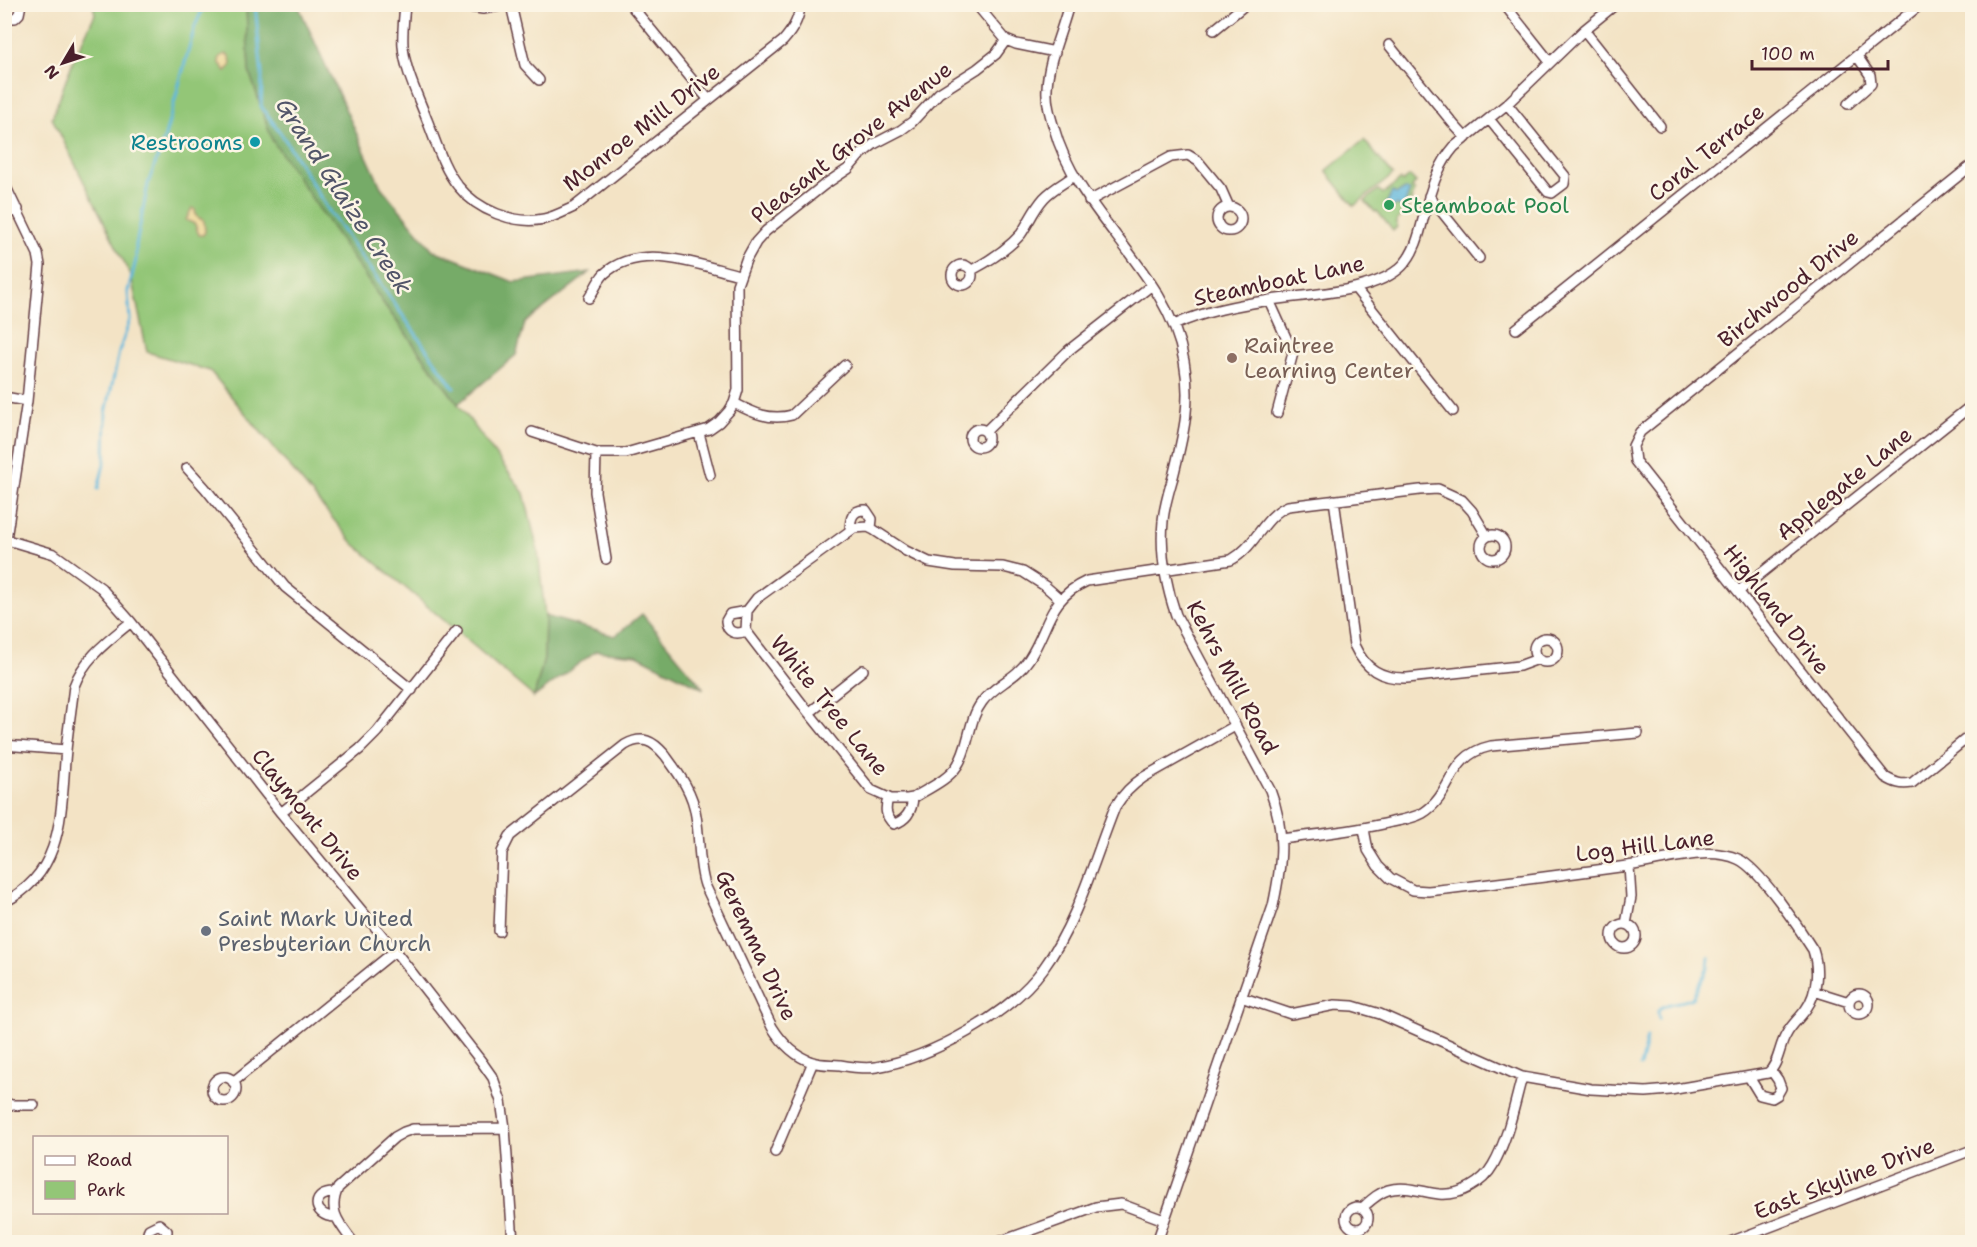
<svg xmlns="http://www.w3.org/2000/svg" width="1977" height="1247" font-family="'Shantell Sans',sans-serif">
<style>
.green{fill:#93c677;stroke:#6e7251;stroke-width:1.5}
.forest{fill:#76ab68;stroke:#60654a;stroke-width:1.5}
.sand{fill:#eeda9e;stroke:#9c7c64;stroke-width:1.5}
.water{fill:#60b8dd;stroke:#556c84;stroke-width:1.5}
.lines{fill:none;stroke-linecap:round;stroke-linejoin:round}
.stream{stroke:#60b8dd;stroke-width:3}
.minor-casing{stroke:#633c42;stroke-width:12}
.minor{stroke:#fff;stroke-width:9}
.culture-dot{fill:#0f9aa8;stroke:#fcf5e5;stroke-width:2}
.leisure-dot{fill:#2e9e5b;stroke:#fcf5e5;stroke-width:2}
.education-dot{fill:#8d6e63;stroke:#fcf5e5;stroke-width:2}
.worship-dot{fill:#6b7280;stroke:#fcf5e5;stroke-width:2}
.labels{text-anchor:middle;stroke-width:5;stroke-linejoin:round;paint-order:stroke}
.street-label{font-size:22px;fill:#4a1f2b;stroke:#fcf5e5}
.culture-label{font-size:22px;fill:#0d838f;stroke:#fcf5e5;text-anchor:end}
.leisure-label{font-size:22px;fill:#27864d;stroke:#fcf5e5;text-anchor:start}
.education-label{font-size:22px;fill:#785e54;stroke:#fcf5e5;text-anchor:start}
.worship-label{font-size:22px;fill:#5b616d;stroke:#fcf5e5;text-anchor:start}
.water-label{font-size:24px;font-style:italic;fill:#525569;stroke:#fcf5e5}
</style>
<rect width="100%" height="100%" fill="#fcf5e5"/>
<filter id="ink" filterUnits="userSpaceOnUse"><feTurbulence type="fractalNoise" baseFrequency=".0167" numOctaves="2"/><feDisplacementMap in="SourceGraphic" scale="12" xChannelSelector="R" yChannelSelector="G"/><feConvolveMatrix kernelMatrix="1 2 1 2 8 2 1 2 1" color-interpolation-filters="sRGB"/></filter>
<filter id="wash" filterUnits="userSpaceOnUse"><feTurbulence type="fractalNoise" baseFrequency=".008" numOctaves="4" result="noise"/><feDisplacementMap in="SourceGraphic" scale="24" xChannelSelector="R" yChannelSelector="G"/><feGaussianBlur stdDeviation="1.35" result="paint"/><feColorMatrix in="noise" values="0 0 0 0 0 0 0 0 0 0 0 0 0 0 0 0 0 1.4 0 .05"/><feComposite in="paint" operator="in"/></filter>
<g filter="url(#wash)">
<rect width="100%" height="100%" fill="#f3e3c5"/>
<!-- green -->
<path class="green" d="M93,5H246L249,71L384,304L524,493L538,551L545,616L544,659L534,697L353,543L210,371L147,352L131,276L52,118L73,61L95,14Z
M1364,140L1393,175L1354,206L1326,171Z
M1410,176L1416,182L1412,188L1415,191L1407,210L1397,220V227L1393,231L1377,211L1375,212L1365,201L1378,190L1383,194L1400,180L1402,182Z"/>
<!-- forest -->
<path class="forest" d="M246,5H298L381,187L433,250L514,282L590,272L525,323L516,355L458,404L384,304L272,140L249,71Z
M642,614L704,689L637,655L596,651L534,697L544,659L545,616L615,636Z"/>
<!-- sand -->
<path class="sand" d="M225,54L230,56L231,66L226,71L219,62L220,57Z
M192,208L195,210L196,216L204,221L205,232L203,235H199L195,224L186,220Z"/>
<!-- water -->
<path class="water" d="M1405,189L1410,191L1403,208L1396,205L1390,209L1385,206L1392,192L1397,194Z"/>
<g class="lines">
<!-- stream -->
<path class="stream" d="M255,4L262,76L261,106L284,138L329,211L454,388
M98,489L105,460L106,413L119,352L130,320L128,291L136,260V245L148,184L165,136L195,26L205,4
M1659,1019L1658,1011C1666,1001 1681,1004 1692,998L1708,968L1709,957
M1640,1067L1647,1037"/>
</g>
</g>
<g filter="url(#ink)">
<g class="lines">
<defs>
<path id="minor" d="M405,4C404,18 402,32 403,46C405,71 418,96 427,120C436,142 443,168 458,186C477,210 514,225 544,219C554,217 565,211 574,207L783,41C792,31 800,19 800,4
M451,4L483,9L511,4
M630,4L708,99
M976,4L1006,40L1016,44L1055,52
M1069,4C1062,32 1048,60 1047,88C1046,102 1050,115 1054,128C1078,216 1168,270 1184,361C1192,403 1183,436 1173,477C1169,491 1164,507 1163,521C1160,553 1166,586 1176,615L1270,790C1286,831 1282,864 1273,906L1157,1242
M1504,4L1550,62
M511,5L525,65L539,80
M7,18H15L19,14L21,4
M5,23L6,4
M1214,30L1246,4
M1584,30L1660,126
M1389,45L1455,126L1466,138
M1848,104L1871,84L1870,75L1857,56
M1489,119L1548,192L1552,193L1564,184L1565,176L1507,104
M1972,165L1640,432L1633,446L1635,461L1885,777C1895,783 1901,785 1912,783L1972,734
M4,183L38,254L40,265L27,401L6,539
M1429,196L1479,258
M1089,201L1171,157L1188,155L1198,161L1221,189L1229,207
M1217 219a12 12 0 1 1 24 0a12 12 0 1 1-24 0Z
M4,215L18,209
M952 275a10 10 0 1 1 20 0a10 10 0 1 1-20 0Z
M972,270C989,261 1008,249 1021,234C1029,222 1034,209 1044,198C1052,189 1064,183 1074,176
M1355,288L1453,411
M589,298C594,291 598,280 604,274C640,241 699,265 739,275
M1269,300L1293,353L1277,413
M1174,325C1205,311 1237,305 1271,300C1307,294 1375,293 1402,266C1418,250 1421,225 1427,204C1433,183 1440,163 1454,147L1507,104L1584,30L1616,4
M1516,329L1921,4
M4,397L27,401
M734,403C753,413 770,421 792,415L845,365
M970 438a9 9 0 1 1 18 0a9 9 0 1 1-18 0Z
M986,431L1069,350L1152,285
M532,432L596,453H626L709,429L719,422L729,411L734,403L738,390L737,285L746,260L756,242L766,231L824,185L848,169L859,156L874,144L901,130L912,122L939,93L977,69L996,54L1006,40
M699,433L710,475
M596,453L595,492L606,559
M187,468L205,488L285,587L412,690
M1334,500L1354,645C1365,669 1381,679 1407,678L1519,666L1538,659
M850,531C850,519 852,509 866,510L872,519L871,528
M1481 547a12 12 0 1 1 24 0a12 12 0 1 1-24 0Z
M4,539L54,554L101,588L131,622L281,813L395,951L481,1061L493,1078L501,1101L505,1128L513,1242
M1739,591L1972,405
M1060,599L1045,586L1023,572L1003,567L955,566L929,562L906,551L874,530L868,527L854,528L757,598L747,611L746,631L809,713L871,790L891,799H907L913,798C927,789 948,780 957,766C970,747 968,720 982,702C994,685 1016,679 1029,659C1050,627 1047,599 1087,581L1231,560C1255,548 1263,516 1288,506L1420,490L1438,489L1462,500L1472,511L1487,536
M746,631C736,635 727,633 726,621L730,614L747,611
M1534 650a12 12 0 1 1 24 0a12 12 0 1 1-24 0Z
M809,713L863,670
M4,745L66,750
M888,798C885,809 885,816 894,824C907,820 912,810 913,798
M281,813L360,749L377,732L457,631
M1282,839C1319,834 1356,831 1392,822C1403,820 1414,818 1423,813C1455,793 1446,756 1491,746L1638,733
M4,902C62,874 61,816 65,761C67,736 71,711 74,686C84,658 108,641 131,622
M1612 936a12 12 0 1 1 24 0a12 12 0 1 1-24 0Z
M1626,924L1631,897L1629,866
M499,931L502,852L510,836L625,745C643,735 653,741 665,755C679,774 693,792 696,816C700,839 698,863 705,885L772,1027C782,1043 794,1056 812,1062C821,1065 831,1064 840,1065C852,1067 864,1069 876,1067C931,1058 1010,1014 1043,969C1078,921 1093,862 1115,807C1123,794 1132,785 1144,777L1235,726
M1814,991L1849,1002
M1849 1004a10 10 0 1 1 20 0a10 10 0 1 1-20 0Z
M1241,997L1291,1014L1335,1005L1353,1006L1380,1014L1522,1077L1591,1089L1646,1092L1670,1090L1768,1073C1779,1064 1779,1046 1786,1035C1791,1025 1800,1018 1806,1009C1818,992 1819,968 1813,950C1800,929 1759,868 1738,859C1706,845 1661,862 1627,866C1561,875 1494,884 1428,891L1413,890L1390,878L1378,866L1368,850L1364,829
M1749,1077L1760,1095L1772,1098L1777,1095L1781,1088L1778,1080L1771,1070
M212 1089a12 12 0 1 1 24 0a12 12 0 1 1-24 0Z
M233,1082L395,951
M4,1102L11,1105H34
M775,1152L813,1062
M1346 1218a11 11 0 1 1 22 0a11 11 0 1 1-22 0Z
M1362,1208C1370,1201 1378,1193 1388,1190C1405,1185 1422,1192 1439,1194C1460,1196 1483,1183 1493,1165C1508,1139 1514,1106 1522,1077
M335,1217C311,1216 311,1191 336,1193
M149,1242L147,1237L149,1229L159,1224L167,1231L166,1242
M353,1242C340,1224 327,1212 338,1188L395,1137L404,1132L413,1129L505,1128
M999,1242L1096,1207L1121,1204L1164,1220
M1730,1242L1972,1150"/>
</defs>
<!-- minor casing -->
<use href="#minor" class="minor-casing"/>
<!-- minor -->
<use href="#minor" class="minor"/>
</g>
</g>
<!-- markers -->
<circle class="culture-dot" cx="255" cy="142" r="6"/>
<circle class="leisure-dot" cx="1389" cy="205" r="6"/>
<circle class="education-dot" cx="1232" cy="358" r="6"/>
<circle class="worship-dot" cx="206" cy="931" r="6"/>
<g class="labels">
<!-- street labels -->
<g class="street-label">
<text transform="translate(641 127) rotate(-38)" y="8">Monroe Mill Drive</text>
<text transform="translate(851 142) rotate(-38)" y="8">Pleasant Grove Avenue</text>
<text transform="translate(1706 152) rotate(-39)" y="8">Coral Terrace</text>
<text transform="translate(1279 280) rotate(-12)" y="8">Steamboat Lane</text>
<text transform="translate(1788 288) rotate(-39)" y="8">Birchwood Drive</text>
<text transform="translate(1844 483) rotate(-39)" y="8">Applegate Lane</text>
<text transform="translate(1777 609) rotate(52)" y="8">Highland Drive</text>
<text transform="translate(1233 677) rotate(62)" y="8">Kehrs Mill Road</text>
<text transform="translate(830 705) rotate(51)" y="8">White Tree Lane</text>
<text transform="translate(308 814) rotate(51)" y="8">Claymont Drive</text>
<text transform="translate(1645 845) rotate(-7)" y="8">Log Hill Lane</text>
<text transform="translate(757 945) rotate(65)" y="8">Geremma Drive</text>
<text transform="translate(1844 1178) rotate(-21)" y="8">East Skyline Drive</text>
</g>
<!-- culture labels -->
<g class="culture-label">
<text x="243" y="150">Restrooms</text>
</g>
<!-- leisure labels -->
<g class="leisure-label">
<text x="1401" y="213">Steamboat Pool</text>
</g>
<!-- education labels -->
<g class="education-label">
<text x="1244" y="353">Raintree<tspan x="1244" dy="25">Learning Center</tspan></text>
</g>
<!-- worship labels -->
<g class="worship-label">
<text x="218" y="926">Saint Mark United<tspan x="218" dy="25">Presbyterian Church</tspan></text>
</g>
<!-- water labels -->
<g class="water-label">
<text transform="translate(344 196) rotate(57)" y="8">Grand Glaize Creek</text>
</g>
</g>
<!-- margin -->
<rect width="1977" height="1247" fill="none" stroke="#fcf5e5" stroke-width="24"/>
<!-- legend -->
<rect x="33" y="1136" width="195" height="78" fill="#fcf5e5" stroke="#b59f9b" stroke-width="1.5"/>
<rect x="45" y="1156" width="30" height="9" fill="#ffffff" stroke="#b59f9b" stroke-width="1.5"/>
<text x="87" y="1166" font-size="18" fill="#4a1f2b">Road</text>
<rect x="45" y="1181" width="30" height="18" fill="#93c677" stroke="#b59f9b" stroke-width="1.5"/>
<text x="87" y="1196" font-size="18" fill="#4a1f2b">Park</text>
<!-- north arrow -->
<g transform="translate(63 63) rotate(231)" stroke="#fcf5e5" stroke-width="4.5" paint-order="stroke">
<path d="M0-4.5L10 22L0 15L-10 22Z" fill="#4a1f2b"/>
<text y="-9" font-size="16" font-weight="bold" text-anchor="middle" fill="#4a1f2b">N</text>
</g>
<!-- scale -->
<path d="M1752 60v9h136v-9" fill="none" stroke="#4a1f2b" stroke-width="3"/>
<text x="1761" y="60" font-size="18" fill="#4a1f2b" stroke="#fcf5e5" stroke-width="4.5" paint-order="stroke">100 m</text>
</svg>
